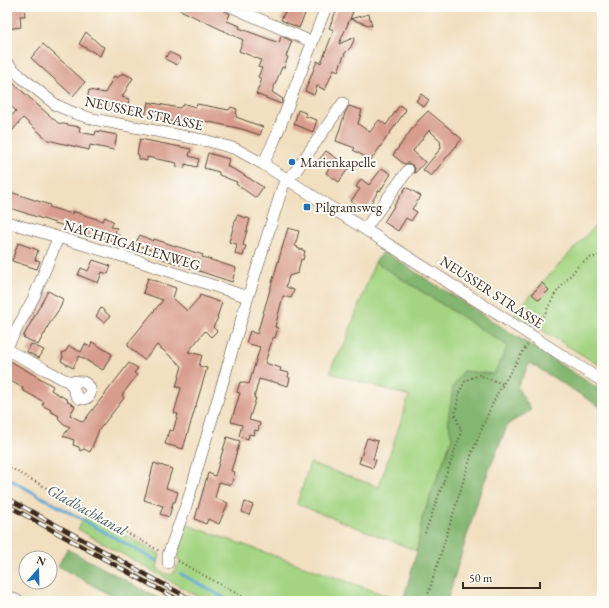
<svg xmlns="http://www.w3.org/2000/svg" width="609" height="608" font-family="'EB Garamond',serif">
<style>
.green{fill:#a4d482;stroke:#707f50}
.forest{fill:#83b670;stroke:#5f7047}
.lines{fill:none;stroke-linecap:round;stroke-linejoin:round}
.stream{stroke:#5ba6d3;stroke-width:3}
.building{fill:#d89c8c}
.minor-casing{stroke:#564536;stroke-width:12}
.path{stroke:#564536;stroke-width:2;stroke-dasharray:1 3;stroke-linecap:butt}
.minor{stroke:#fff;stroke-width:11}
.rail-casing{stroke:#3b2a1e;stroke-width:4.5}
.rail{stroke:#fdfcf7;stroke-width:3;stroke-dasharray:9;stroke-linecap:butt}
.poi-dot{fill:#1f6fb2;stroke:#fdfcf7;stroke-width:1.5}
.labels{text-anchor:middle;stroke-width:4;stroke-linejoin:round;paint-order:stroke}
.street-label{font-size:14px;fill:#3b2a1e;stroke:#fdfcf7}
.poi-label{font-size:14px;fill:#3b2a1e;stroke:#fdfcf7;text-anchor:start}
.water-label{font-size:15px;font-style:italic;fill:#485c66;stroke:#fdfcf7}
</style>
<rect width="100%" height="100%" fill="#fdfcf7"/>
<filter id="ink" filterUnits="userSpaceOnUse"><feTurbulence type="fractalNoise" baseFrequency=".025" numOctaves="2"/><feDisplacementMap in="SourceGraphic" scale="8" xChannelSelector="R" yChannelSelector="G"/><feConvolveMatrix kernelMatrix="1 2 1 2 8 2 1 2 1" color-interpolation-filters="sRGB"/></filter>
<filter id="wash" filterUnits="userSpaceOnUse"><feTurbulence type="fractalNoise" baseFrequency=".012" numOctaves="4" result="noise"/><feDisplacementMap in="SourceGraphic" scale="16" xChannelSelector="R" yChannelSelector="G"/><feGaussianBlur stdDeviation="0.9" result="paint"/><feColorMatrix in="noise" values="0 0 0 0 0 0 0 0 0 0 0 0 0 0 0 0 0 1.4 0 .05"/><feComposite in="paint" operator="in"/></filter>
<g filter="url(#wash)">
<rect width="100%" height="100%" fill="#f1dfc0"/>
<!-- green -->
<path class="green" d="M594,227L602,231V367L514,313Z
M375,262L508,346L494,374L463,371L448,420L452,438L422,519L417,551L297,504L310,463L379,487L409,396L330,373L334,361L343,348Z
M87,514L160,554L157,568L166,574L172,575L181,561L177,558L185,524L402,601H206L78,529Z"/>
<!-- forest -->
<path class="forest" d="M384,252L602,391V408L530,363L517,387L531,410L508,424L481,490L447,601H403L417,551L422,519L452,438L448,420L453,387L463,371L494,374L508,346L375,262Z
M67,549L164,601H121L58,566Z"/>
<g class="lines">
<!-- stream -->
<path class="stream" d="M7,478L157,561
M181,574L230,601"/>
</g>
<g id="blocks">
<!-- building -->
<path class="building" d="M9,7H24L25,16H20L21,27L7,29V10L9,9Z
M174,7H217L230,14L227,21L240,26L239,28L279,43L281,36L292,41L286,56L288,57L284,68L282,67L272,92L283,99L281,104L256,94L262,79L258,77L262,68L258,67L261,60L239,51L243,40Z
M287,7H308L299,28L281,20Z
M338,7H355L350,19L369,14L372,26L350,19L339,44L355,37L351,47L345,53L338,71L334,69L325,90L317,86L314,95L305,91L317,61L321,63L334,30L329,28Z
M86,32L100,45L104,47L100,56L79,44Z
M43,44L85,82L73,96L31,58Z
M169,52L181,58L177,65L165,59Z
M123,73L133,78L122,97L129,99L127,113L86,105L89,90L105,93L114,76L117,78Z
M13,83L58,123L80,127L79,132L95,135L96,131L117,135L114,150L90,145L89,150L48,140L23,118L12,131L7,126V121L16,111L7,102V90Z
M421,94L429,100L424,107L416,101Z
M148,102L179,108L185,104L196,107L197,104L229,110L231,107L237,109L236,117L263,127L260,135L242,129L185,117L183,124L145,117Z
M400,105L406,110L371,160L353,150L355,148L336,141L345,113L349,106L362,110L358,124L370,132L379,120L386,125Z
M298,110L306,113L305,116L317,120L313,132L294,124Z
M428,111L462,139L431,176L423,170L441,148L440,140L429,130L413,151L425,162L415,173H414L415,168L412,165L408,163L404,164L393,155L417,122Z
M140,139L191,149L189,156L199,159L197,167L185,164V168L176,167L177,163L147,157V161L139,159V155L137,154Z
M326,151L349,167L339,182L326,173L329,168L318,161Z
M208,153L229,159L227,166L239,172L263,187L256,198L236,184L237,182L219,175V172L204,168Z
M382,168L391,174L380,191L379,190L366,211L351,201L360,189L356,187L361,179L369,185Z
M406,187L421,196L412,209L417,212L411,221L406,218L398,231L384,222Z
M7,191L50,205L49,207L72,214V211L103,221L105,217L114,222L111,227L117,228L115,233L119,235L115,243L106,238V240L7,207Z
M237,215L250,219L243,245L246,246L243,256L235,254L237,244L229,242Z
M288,228L299,231L295,246L298,247L297,248L305,251L303,260L301,259L298,273L289,276L286,287L294,290L291,298L283,296L275,327L278,328L275,338L273,337L265,363L281,368L280,371L289,373L288,377L290,378L288,386L270,381V382L259,379L254,398H256L249,420L260,423L258,431L255,430L254,435L249,434L248,439L239,436L242,425L231,422L240,393L237,392L240,382L249,384L260,347L246,343L250,331L257,334Z
M140,235L153,241L154,239L203,255L202,257L236,268L232,282L154,256L156,252L135,244Z
M18,243L38,250L35,260L40,261L37,269L12,261Z
M93,260L111,266L108,274L102,272L98,283L78,275L81,268L88,271Z
M148,278L176,288L173,298L187,311L199,298L200,295L222,303L217,317L218,318L213,327L217,331L211,337L205,331L188,352L202,355L199,366L207,368L183,449L165,444L169,430L173,431L178,414L174,413L181,388L176,387L182,366L157,345L144,360L128,346V343L163,300L143,293Z
M542,283L549,290L539,300L532,294Z
M48,291L63,299L61,306L48,326L45,334H44L38,345L23,337Z
M101,308L110,316L104,323L96,316Z
M92,342L112,354L103,370L79,356L73,368L61,361L63,357L62,353L66,351L69,346L81,352L85,344L90,347Z
M31,344L44,350L39,358L27,352Z
M7,359L53,386L51,390L68,400L67,401L75,406L70,415L83,422L129,363L138,368L134,373L137,375L122,395L124,398L99,430L90,452L84,449L80,451L79,447L73,445L74,440L63,436L70,427L64,424L58,418L59,416L50,411L51,410L42,405L44,402L22,390L23,388L7,379Z
M227,437L240,441L231,471L235,472L231,485L219,482L215,498L228,503L219,524L208,519L206,524L195,519L208,473L215,476Z
M367,438L378,441L373,459L376,460L373,468L359,463Z
M154,463L172,469L166,488L178,492L175,502H173L169,517L160,514L163,506L144,500Z
M245,502L253,505L249,515L242,512Z"/>
</g>
</g>
<g filter="url(#ink)">
<use href="#blocks" fill-opacity="0" stroke="#564536" stroke-width="1"/>
<g class="lines">
<defs>
<path id="minor" d="M232,7L312,42
M7,63L20,76L56,105L74,113L93,119L208,141L236,149L263,164L602,381
M263,164L275,139L326,7
M7,222L135,260L193,279L248,297
M365,229L408,170
M7,347L34,297L58,238
M7,350C21,357 35,364 48,371C55,374 61,379 68,381C73,382 78,381 83,382C94,386 92,399 83,399C75,399 75,391 72,386C71,384 69,382 68,381
M168,563V555L188,500L248,297L283,186L287,179L295,172L343,103
M7,596L18,601"/>
</defs>
<!-- minor casing -->
<use href="#minor" class="minor-casing"/>
<!-- path -->
<path class="path" d="M538,327L555,294L579,265L589,258L598,256H602
M7,466L160,551
M425,533L459,439L461,430L455,414L459,393L466,380L479,375L503,384
M178,561L250,601
M426,601L472,453L484,423L497,394L527,345"/>
<!-- minor -->
<use href="#minor" class="minor"/>
<defs>
<path id="rail" d="M7,498L194,601
M7,505L180,601"/>
</defs>
<!-- rail casing -->
<use href="#rail" class="rail-casing"/>
<!-- rail -->
<use href="#rail" class="rail"/>
</g>
</g>
<!-- markers -->
<g class="poi-dot">
<circle cx="292" cy="162" r="4"/>
<rect x="303" y="203" width="8" height="8" rx="2"/>
</g>
<g class="labels">
<!-- street labels -->
<g class="street-label">
<text transform="translate(144 113) rotate(12)" y="5">NEUSSER STRASSE</text>
<text transform="translate(132 245) rotate(17)" y="5">NACHTIGALLENWEG</text>
<text transform="translate(492 292) rotate(33)" y="5">NEUSSER STRASSE</text>
</g>
<!-- poi labels -->
<g class="poi-label">
<text x="300" y="167">Marienkapelle</text>
<text x="315" y="212">Pilgramsweg</text>
</g>
<!-- water labels -->
<g class="water-label">
<text transform="translate(87 510) rotate(29)" y="5">Gladbachkanal</text>
</g>
</g>
<!-- margin -->
<rect width="609" height="608" fill="none" stroke="#fdfcf7" stroke-width="24"/>
<!-- north arrow -->
<g transform="translate(38 570) rotate(20)"><circle r="19" fill="#fdfcf7" stroke="#afa8a0"/>
<path d="M0-3L7 15L0 10L-7 15Z" fill="#1f6fb2"/>
<text y="-6" font-size="11" font-weight="bold" text-anchor="middle" fill="#3b2a1e">N</text>
</g>
<!-- scale -->
<path d="M463 582v6h77v-6" fill="none" stroke="#3b2a1e" stroke-width="2"/>
<text x="469" y="582" font-size="12" fill="#3b2a1e" stroke="#fdfcf7" stroke-width="3" paint-order="stroke">50 m</text>
</svg>
